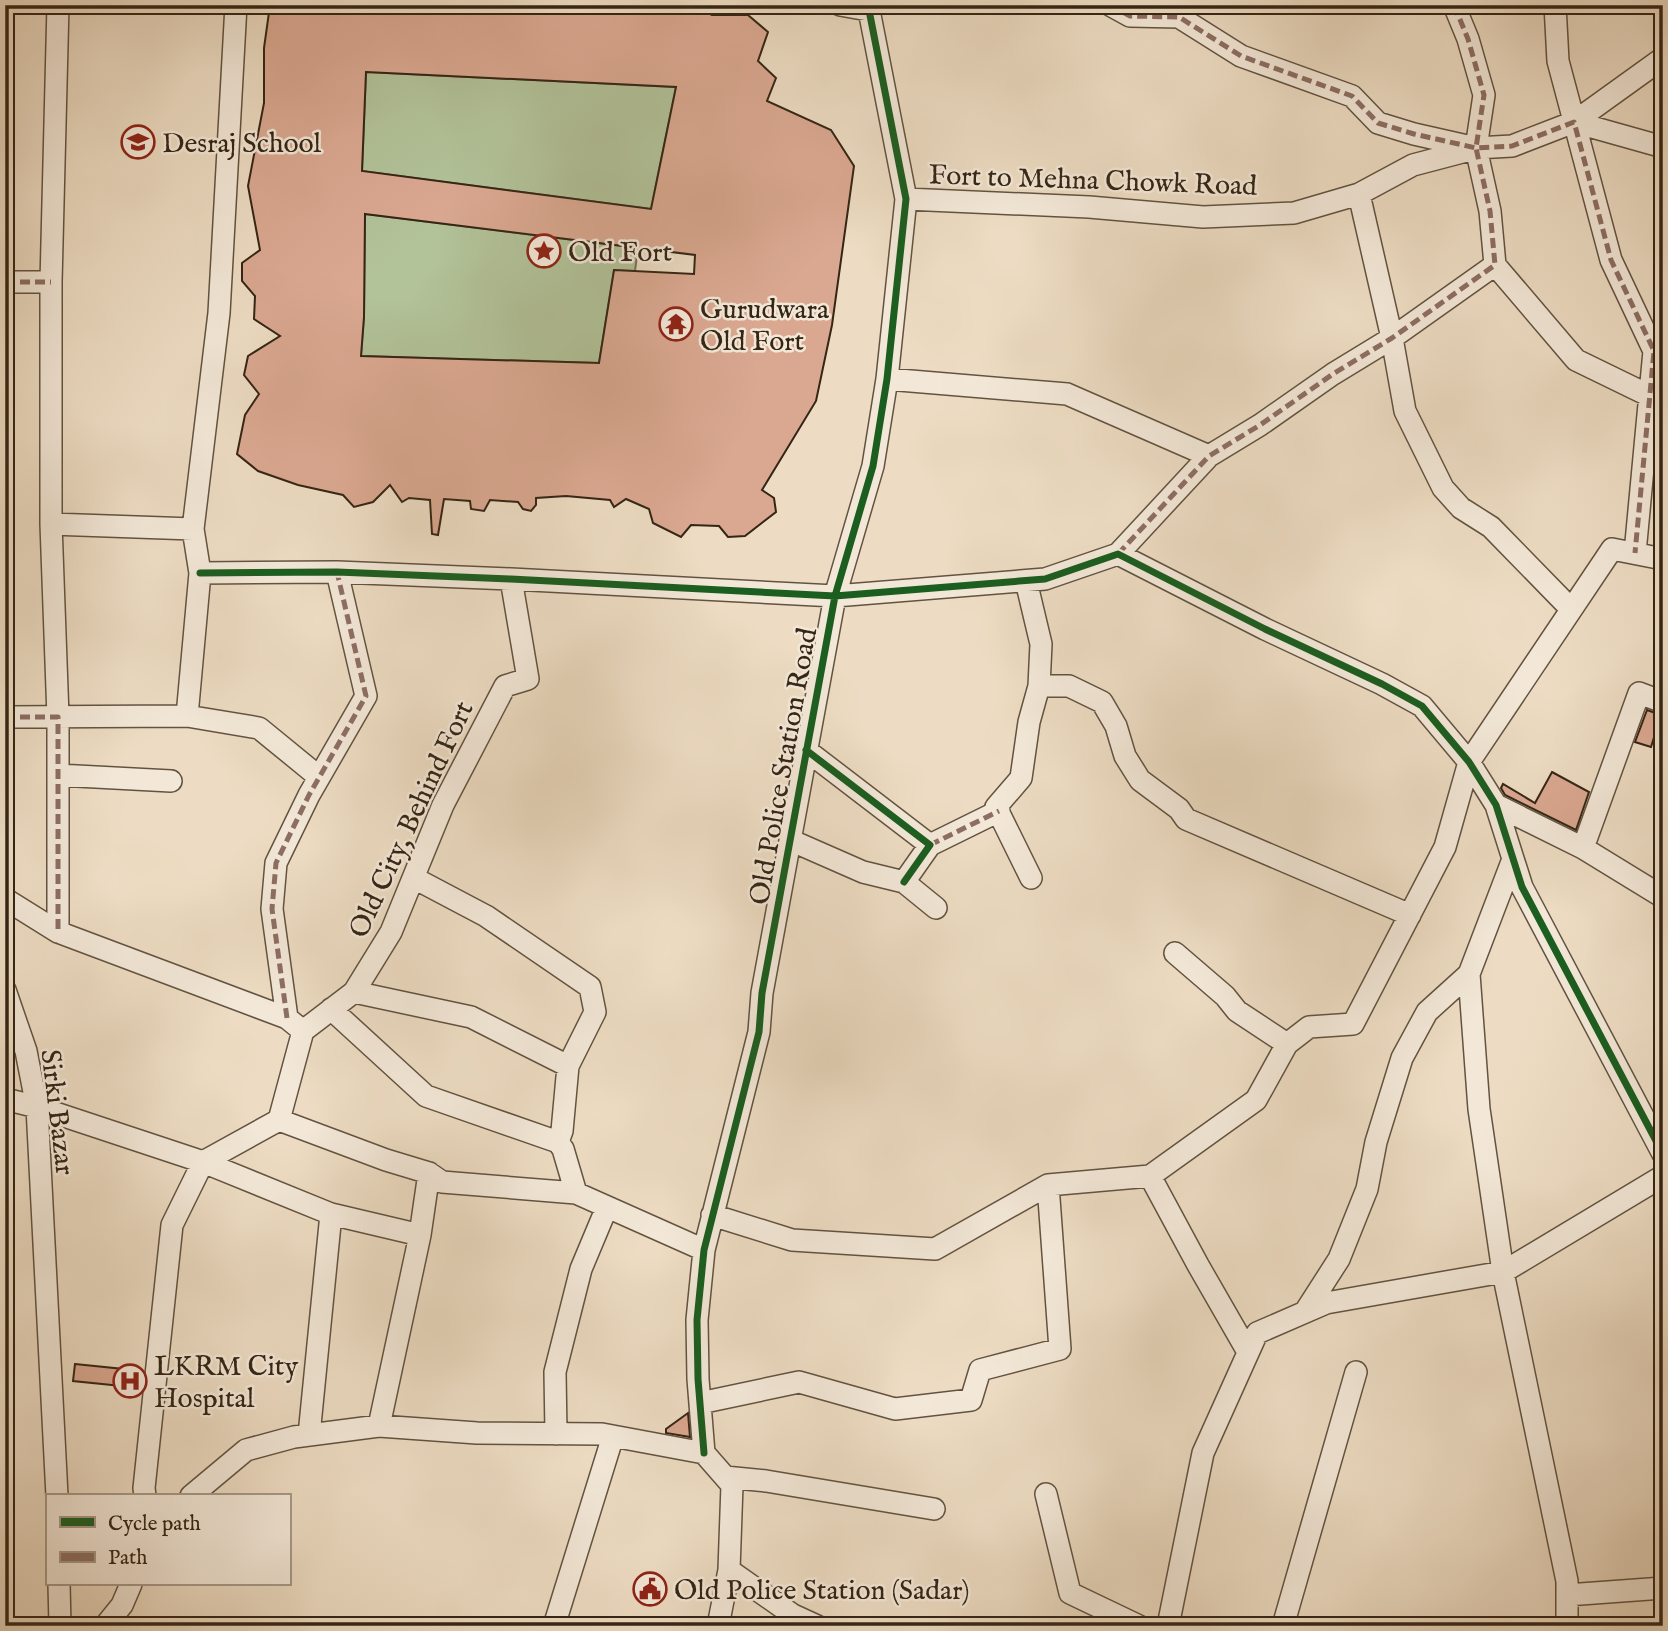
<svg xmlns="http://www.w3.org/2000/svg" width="1668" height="1631" font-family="'IM FELL English',serif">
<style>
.green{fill:#b2c299;stroke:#737457;stroke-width:2}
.building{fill:#daa891;stroke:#342515;stroke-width:2;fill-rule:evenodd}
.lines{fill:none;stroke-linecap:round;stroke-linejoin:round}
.minor-casing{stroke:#625340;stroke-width:24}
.minor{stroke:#f3e8d8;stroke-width:21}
.quiet{stroke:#8d6e63;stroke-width:5;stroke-dasharray:10 5;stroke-linecap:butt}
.cycleway-casing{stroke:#f3e8d8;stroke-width:11}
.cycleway{stroke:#1b5e20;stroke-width:7}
.labels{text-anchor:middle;stroke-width:5;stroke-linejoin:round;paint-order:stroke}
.poi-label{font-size:28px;fill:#342515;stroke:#f3e8d8;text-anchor:start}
.street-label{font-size:28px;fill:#342515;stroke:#f3e8d8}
</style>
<rect width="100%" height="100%" fill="#eddcc3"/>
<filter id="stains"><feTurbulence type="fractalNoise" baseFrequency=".00286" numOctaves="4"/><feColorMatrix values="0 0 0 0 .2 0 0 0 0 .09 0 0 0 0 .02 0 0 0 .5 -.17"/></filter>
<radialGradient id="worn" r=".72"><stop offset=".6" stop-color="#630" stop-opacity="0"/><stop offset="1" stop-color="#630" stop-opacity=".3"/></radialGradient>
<!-- green -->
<path class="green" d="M366,72L676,87L651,209L362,171Z
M365,214L638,248L635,271L614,270L599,363L361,356L364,317Z"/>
<!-- building -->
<path class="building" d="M270,5H691L712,15H748L768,32L758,61L776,78L767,101L831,130L854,166L832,325L816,401L762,490L774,498L776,512L745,536L728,537L719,526L691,525L681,537L653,523L649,509L626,499L614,507L610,500L566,496L536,498V505L531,511L523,509L518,502L490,500L484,511L471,509L470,501L444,499L438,535L432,534L430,500L409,498L402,502L390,485L373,502L354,507L343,495L298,485L258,471L237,454L245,415L259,394L244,375L248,356L280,336L254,319L255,296L242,281V263L260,250L248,186L264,103V48ZM366,72L676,87L651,209L362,171ZM365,214L695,255L694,274L614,270L599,363L361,356L364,317Z
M1647,710L1661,715L1651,747L1635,742Z
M1552,772L1589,792L1576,830L1505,795L1501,788L1503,784L1535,803Z
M75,1364L143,1371L141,1388L73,1381Z
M688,1413L690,1437L666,1433V1429Z"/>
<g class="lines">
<defs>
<path id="minor" d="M58,5L51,282V524L58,717V932
M840,5L868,10
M1110,5L1130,16L1179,17L1241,56L1352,96L1378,123L1414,134L1476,148L1512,146L1574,122L1663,58
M1555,5L1558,61L1611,260L1654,351L1635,553
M1574,122L1663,147
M1359,194L1392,338L1405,411L1443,488L1461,508L1491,527L1571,609
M906,199L1089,207L1203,217L1294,213L1359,194L1413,165L1470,150
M1495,265L1576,360L1650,396L1660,399
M5,282H51
M887,379L1067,394L1209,456
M193,529L219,313L236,5
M1118,554L1209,456L1260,425L1333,374L1392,338L1495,265L1490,211L1476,148L1484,95L1468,39L1454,5
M200,573L337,572L511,579L835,596L1045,579L1118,554L1265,629L1382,684L1422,706L1469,762L1496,805L1522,887L1663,1154
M1026,581L1041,644L1039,686L1029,722L1021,778L996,807L1031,878
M1039,686H1069L1102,702L1116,726L1125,756L1140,780L1179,809L1186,819L1410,915
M187,716L259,728L319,777
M5,717L187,716L200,573L193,529L51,524
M806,750L930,845L904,882
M58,775L171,781
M1496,805L1583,848L1663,897
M790,840L863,872L904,882L936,908
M930,845L999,811
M1583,848L1639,693L1663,702
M1513,859L1469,974L1479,1109L1503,1272L1567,1581V1626
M414,878L486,916L590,987L595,1012L568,1066L562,1131L558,1142L563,1149L576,1193
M5,899L58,932L287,1018L303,1031L279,1120L386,1160L429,1173L442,1182L576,1193L704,1250
M1175,953L1225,996L1237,1011L1287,1044
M5,990L26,1051L37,1107L57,1496
M354,992L471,1017L568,1066
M331,1009L426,1096L558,1142
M287,1018L272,909L276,863L309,795L366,696L337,572
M303,1031L354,992L391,932L443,805L505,686L528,679L511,579
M5,1099L37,1107L203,1162L331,1214L420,1235
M1150,1176L1198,1265L1248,1352
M712,1215L792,1240L935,1249L1048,1185L1150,1176L1256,1100L1287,1044L1309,1027L1353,1024L1445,847L1469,762L1612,549L1663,559
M1305,1312L1339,1259L1367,1189L1376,1142L1402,1058L1427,1012L1469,974
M700,1403L799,1382L895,1409L971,1400L980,1370L1060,1349L1048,1185
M379,1426L420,1235L429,1173
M556,1434L555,1372L581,1269L607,1207
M309,1435L331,1214
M704,1453L698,1379L697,1320L704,1250L759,1032L762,993L835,596L873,466L887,379L906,199L868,5
M725,1477L766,1481L934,1509
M1046,1494L1070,1593L1139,1626
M145,1496L144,1488L172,1225L203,1162L279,1120
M191,1496L246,1450L294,1437L379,1426L477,1433L602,1434L704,1453L732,1485L729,1570L718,1626
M729,1570L793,1615L817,1626
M59,1584L60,1626
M1567,1595L1663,1588
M105,1626L122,1605L131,1584
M554,1626L613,1436
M1168,1626L1203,1453L1257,1333L1326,1303L1503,1272L1663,1176
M1283,1626L1356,1372"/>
</defs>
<!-- minor casing -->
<use href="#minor" class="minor-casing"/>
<!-- minor -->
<use href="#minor" class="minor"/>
<!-- quiet -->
<path class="quiet" d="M1110,5L1130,16L1179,17L1241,56L1352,96L1378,123L1414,134L1476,148L1512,146L1574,122L1611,260L1654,351L1635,553
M5,282H51
M1118,554L1209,456L1260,425L1333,374L1392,338L1495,265L1490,211L1476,148L1484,95L1468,39L1454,5
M5,717H58V932
M930,845L999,811
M287,1018L272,909L276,863L309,795L366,696L337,572"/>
<defs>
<path id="cycleway" d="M200,573L337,572L511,579L835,596L1045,579L1118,554L1265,629L1382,684L1422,706L1469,762L1496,805L1522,887L1663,1154
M806,750L930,845L904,882
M704,1453L698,1379L697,1320L704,1250L759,1032L762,993L835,596L873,466L887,379L906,199L868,5"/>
</defs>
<!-- cycleway casing -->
<use href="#cycleway" class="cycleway-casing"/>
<!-- cycleway -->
<use href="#cycleway" class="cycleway"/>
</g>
<!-- icons -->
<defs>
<symbol id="school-ring" viewBox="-11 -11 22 22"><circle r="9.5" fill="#f3e8d8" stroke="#8f2418" stroke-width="1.5"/><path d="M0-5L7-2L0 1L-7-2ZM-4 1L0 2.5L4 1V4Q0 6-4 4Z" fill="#8f2418"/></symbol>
<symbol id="sight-ring" viewBox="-11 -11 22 22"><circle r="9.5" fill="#f3e8d8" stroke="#8f2418" stroke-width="1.5"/><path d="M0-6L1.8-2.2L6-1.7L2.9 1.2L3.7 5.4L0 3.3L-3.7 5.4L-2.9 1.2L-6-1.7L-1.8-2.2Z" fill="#8f2418"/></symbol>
<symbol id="temple-ring" viewBox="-11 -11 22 22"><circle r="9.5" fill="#f3e8d8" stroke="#8f2418" stroke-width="1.5"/><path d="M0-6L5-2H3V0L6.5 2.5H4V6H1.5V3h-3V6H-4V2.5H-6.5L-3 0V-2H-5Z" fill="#8f2418"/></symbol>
<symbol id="hospital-ring" viewBox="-11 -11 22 22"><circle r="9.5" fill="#f3e8d8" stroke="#8f2418" stroke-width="1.5"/><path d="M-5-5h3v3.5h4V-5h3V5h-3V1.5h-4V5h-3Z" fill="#8f2418"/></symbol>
<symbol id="civic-ring" viewBox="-11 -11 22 22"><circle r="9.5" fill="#f3e8d8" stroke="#8f2418" stroke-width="1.5"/><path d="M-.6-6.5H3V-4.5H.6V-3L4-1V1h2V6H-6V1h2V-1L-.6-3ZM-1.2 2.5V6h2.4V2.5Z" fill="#8f2418"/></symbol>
</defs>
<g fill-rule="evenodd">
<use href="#school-ring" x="119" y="123" width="38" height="38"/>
<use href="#sight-ring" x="525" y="232" width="38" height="38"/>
<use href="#temple-ring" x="657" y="305" width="38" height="38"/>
<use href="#hospital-ring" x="111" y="1362" width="38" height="38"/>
<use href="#civic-ring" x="631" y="1570" width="38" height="38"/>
</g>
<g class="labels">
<!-- poi labels -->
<g class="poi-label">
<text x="162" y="152">Desraj School</text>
<text x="568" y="261">Old Fort</text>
<text x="700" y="318">Gurudwara<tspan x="700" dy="32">Old Fort</tspan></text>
<text x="154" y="1375">LKRM City<tspan x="154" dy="32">Hospital</tspan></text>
<text x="674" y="1599">Old Police Station (Sadar)</text>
</g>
<!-- street labels -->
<g class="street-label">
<text transform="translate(1093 179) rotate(2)" y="10">Fort to Mehna Chowk Road</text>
<text transform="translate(782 766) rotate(-80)" y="10">Old Police Station Road</text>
<text transform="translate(410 819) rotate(-65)" y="10">Old City, Behind Fort</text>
<text transform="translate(59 1112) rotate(83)" y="10">Sirki Bazar</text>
</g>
</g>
<!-- margin -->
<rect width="1668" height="1631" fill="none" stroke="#eddcc3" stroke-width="28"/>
<rect x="7" y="7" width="1654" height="1617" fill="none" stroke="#342515" stroke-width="3.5"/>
<rect x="14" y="14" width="1640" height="1603" fill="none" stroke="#342515" stroke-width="2"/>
<!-- legend -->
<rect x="46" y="1494" width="245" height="91" fill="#f3e8d8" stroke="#a79a8a" stroke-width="2"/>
<rect x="60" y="1517" width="35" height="10" fill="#1b5e20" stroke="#a79a8a" stroke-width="2"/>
<text x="108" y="1530" font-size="21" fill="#342515">Cycle path</text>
<rect x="60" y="1552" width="35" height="10" fill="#8d6e63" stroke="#a79a8a" stroke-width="2"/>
<text x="108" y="1564" font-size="21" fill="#342515">Path</text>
<rect width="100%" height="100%" filter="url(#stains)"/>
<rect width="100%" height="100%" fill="url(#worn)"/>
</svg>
